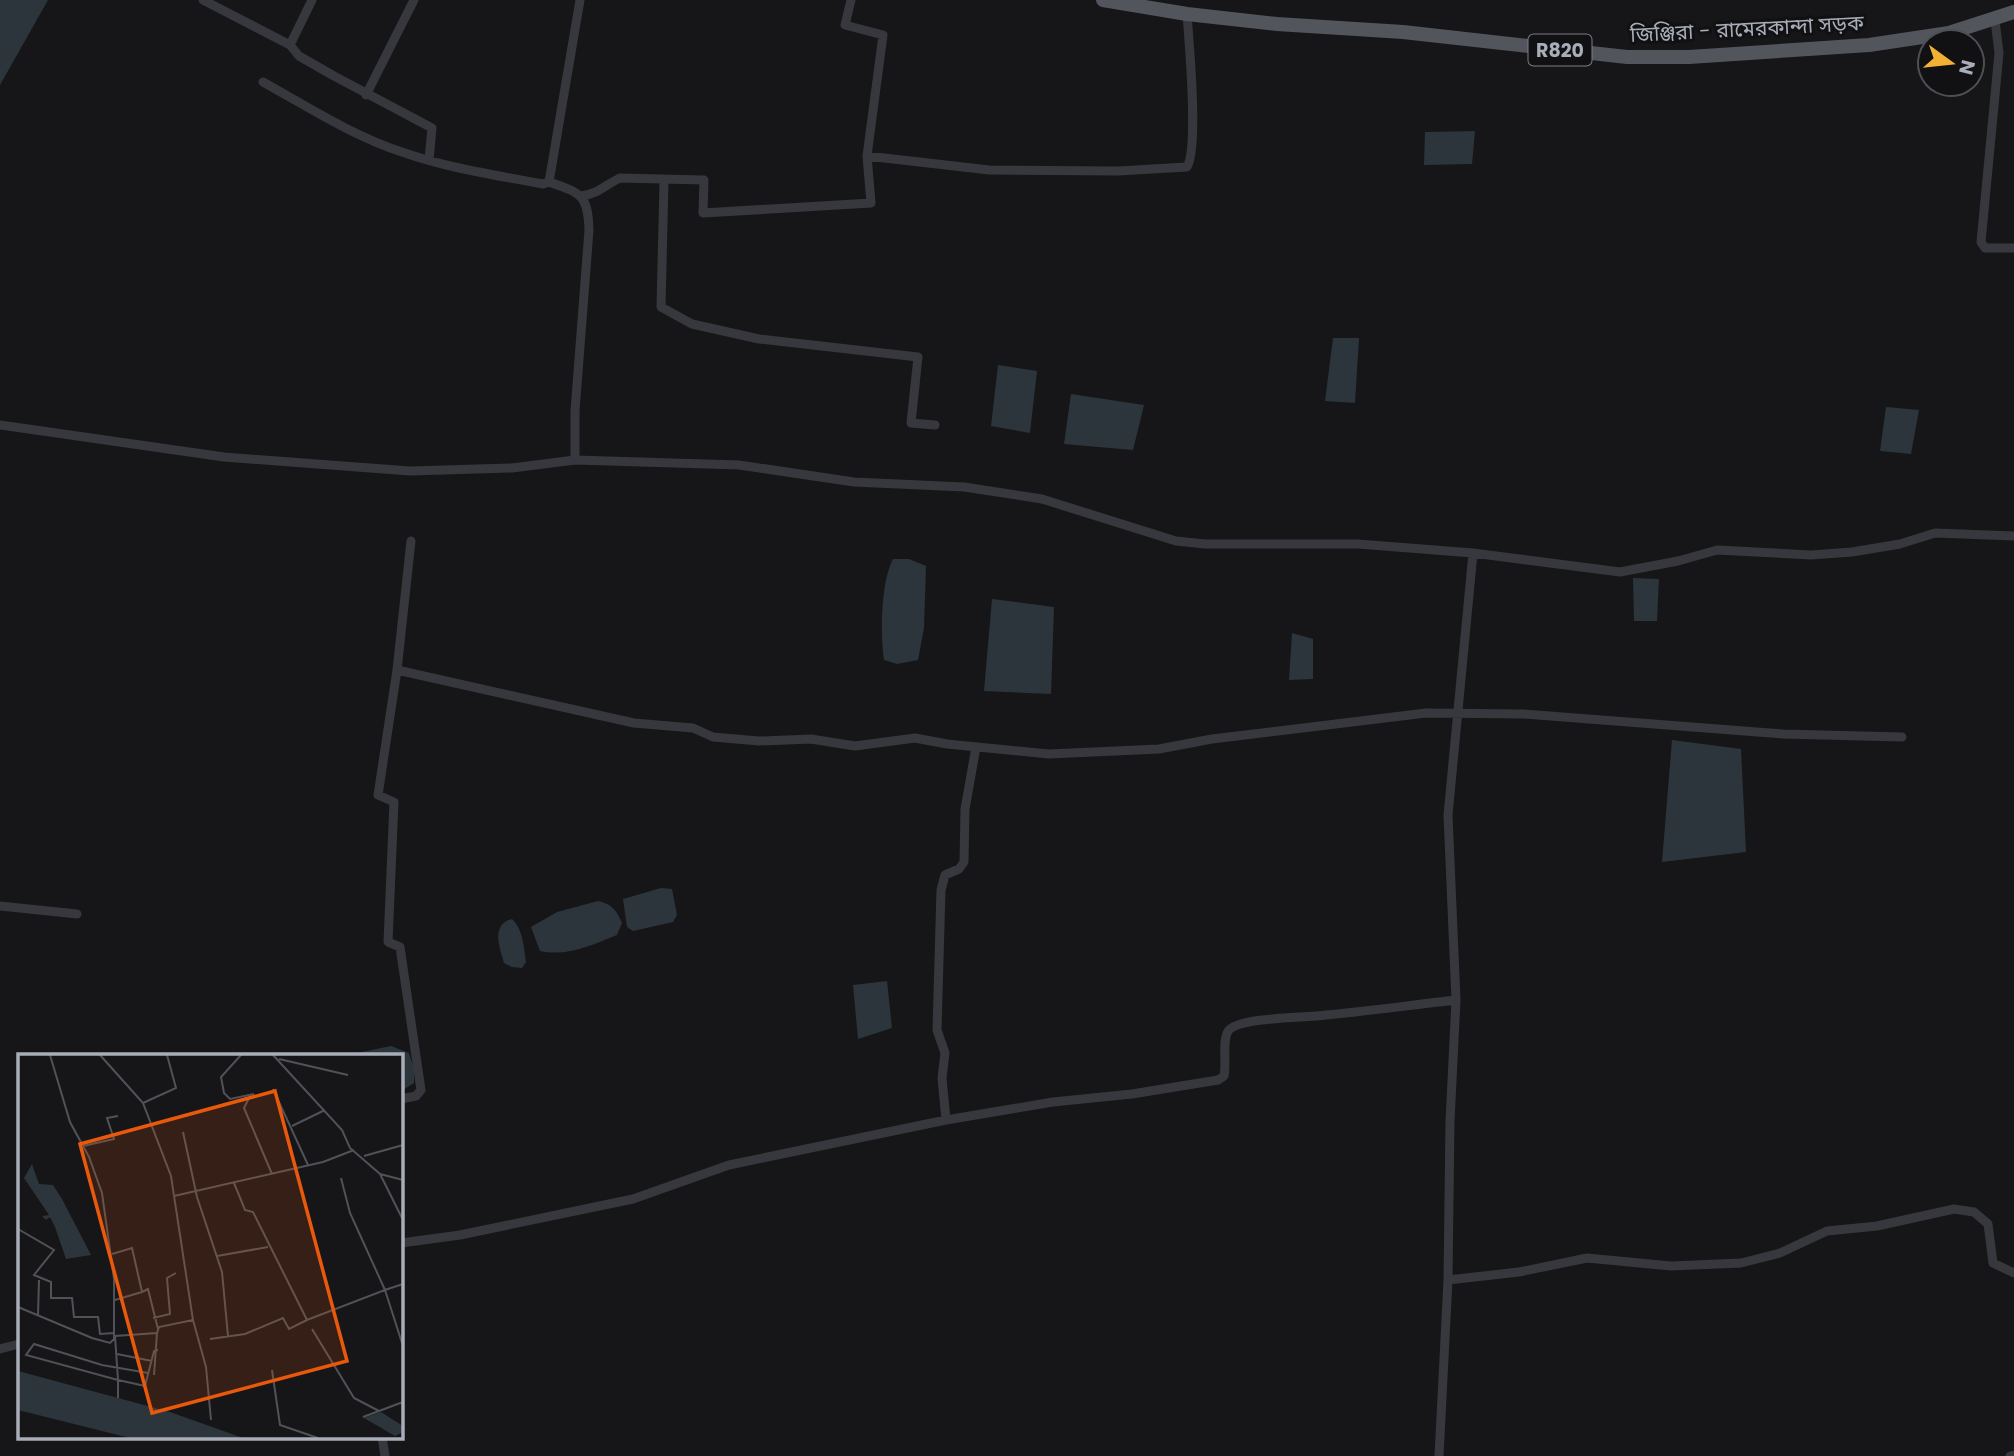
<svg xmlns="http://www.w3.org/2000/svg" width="2014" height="1456" font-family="Poppins,'Noto Sans Bengali',sans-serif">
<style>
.water{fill:#2c353c}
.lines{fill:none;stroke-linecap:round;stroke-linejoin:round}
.street{stroke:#37383d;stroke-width:9}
.primary{stroke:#53555c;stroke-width:14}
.labels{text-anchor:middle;stroke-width:6;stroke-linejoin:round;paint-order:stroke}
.shield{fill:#111113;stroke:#7b7e86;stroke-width:2}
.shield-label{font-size:19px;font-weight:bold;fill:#a8adb8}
.street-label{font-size:21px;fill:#a8adb8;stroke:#111113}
.inset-river{fill:none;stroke:#2c353c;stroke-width:3.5}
.inset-road{fill:none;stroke:#505258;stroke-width:2}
.view{fill:#e8590c;fill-opacity:0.15;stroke:#e8590c;stroke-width:3.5}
.inset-edge{fill:none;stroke:#a8adb8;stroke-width:3.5}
</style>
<rect width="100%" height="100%" fill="#161618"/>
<!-- water -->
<path class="water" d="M0,0H48L0,85Z
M1475,131L1472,164L1424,165L1425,132Z
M1333,338H1359L1355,403L1325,401Z
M998,365L1037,371L1030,433L991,426Z
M1071,394L1144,405L1133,450L1064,444Z
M1886,407L1919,410L1911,454L1880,451Z
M893,559H909L926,566L924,628L918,660L897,664L884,660C880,634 881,582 893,559Z
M1633,578L1659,579L1657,621H1634Z
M992,599L1054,607L1051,694L984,691Z
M1292,633L1313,639V679L1289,680Z
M1672,740L1741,749L1746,852L1662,862Z
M661,888L672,889L677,915L673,922L633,931L627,927L623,899Z
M598,901C612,904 617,911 622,923L617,935C592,945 567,957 540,951L531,927L557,912Z
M512,919C523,929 524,948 526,962L522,968L512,967L504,963C500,948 490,925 512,919Z
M887,981L892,1028L858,1039L853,985Z
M391,1046L409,1053L414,1069V1083L401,1091V1055H348Z"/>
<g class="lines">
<!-- street -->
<path class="street" d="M203,0L290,45L299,56L334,76L432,128L429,160
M580,0L549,182C581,193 588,195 589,230L575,411V460L739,465L854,482L964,487L1042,499L1176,541L1205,544H1358L1473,553L1620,572L1678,561L1717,550L1811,555L1852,552L1900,544L1935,533L2014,536
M851,0L845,25L883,35L867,156
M1995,20L1999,53L1981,242L1985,248H2014
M290,45L312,0
M263,82C308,107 353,136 402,152C447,168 495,175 543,184L549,182
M366,95L414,0
M664,181L661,307L692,324L759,339L918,357L911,423L935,425
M581,196C598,194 605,185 620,178L704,180L703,213L871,203L867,156L989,170L1118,171L1187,167C1199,147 1189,43 1187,14
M0,425L224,457L410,471L512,468L575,460
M397,670L634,723L693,728L713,737L759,741L811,739L855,746L915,738L947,744L1049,754L1159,749L1212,739L1426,713L1523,714L1783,734L1902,737
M0,906L77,914
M401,1099L416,1096L421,1090L400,947L388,942L394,802L378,795L397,670L411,541
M946,1120L942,1078L945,1053L937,1030L941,890L945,875L959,869L964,862L965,809L976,747
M401,1243L460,1235L633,1199L729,1165L946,1120L1053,1102L1132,1094L1218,1080L1224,1076C1227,1064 1221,1036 1230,1029C1245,1017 1304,1018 1326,1015C1369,1011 1412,1005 1456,1000
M1448,1280L1519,1272L1587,1258L1671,1266L1741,1263L1780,1253L1827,1231L1877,1226L1954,1209L1974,1212L1988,1224L1993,1263L2014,1273
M0,1349L19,1344
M382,1437L385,1456
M1439,1456L1448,1280L1450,1121L1456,1000L1448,815L1473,553
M2010,1456L2014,1455"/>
<!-- primary -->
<path class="primary" d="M1103,0L1187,14L1277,24L1403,32L1627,57H1689L1869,45L1949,33L2014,12"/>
</g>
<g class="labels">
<!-- shield labels -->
<rect class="shield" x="1528.5" y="34.5" width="63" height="31" rx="5"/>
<g class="shield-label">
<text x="1560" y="57">R820</text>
</g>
<!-- street labels -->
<g class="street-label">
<text transform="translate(1747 29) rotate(-3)" y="7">জিঞ্জিরা - রামেরকান্দা সড়ক</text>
</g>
</g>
<!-- overview -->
<g transform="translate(18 1054)">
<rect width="385" height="385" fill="#161618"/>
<path d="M14,110L21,130L35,131L44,145L73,201L48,205L37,173L32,163L28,166L24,162L31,161L6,124ZM0,317L152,358L225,384H112L0,356ZM363,358L385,372V378L377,382L346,364Z" fill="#2c353c"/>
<path class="inset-river" d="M101,345L125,384"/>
<path class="inset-road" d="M82,1L125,49L153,122L175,266L141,273L139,279L97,282L100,326L127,332L136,297L140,296M223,1L203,23L206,39L212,45L236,40M255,1L324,76L332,94L362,120L385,166M261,5L330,21M255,35L290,111M233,40L226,54L254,120M125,49L158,34L149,1M274,72L307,56M165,78L179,143L204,218L210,282M65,92L96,85L89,64L100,62M346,102L385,91M362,120L385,126M216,129L227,156L235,158L289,266L367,236L332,159L323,124M156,142L305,108L336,96M0,175L36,196L16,221L33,228V244H54L56,263H80L82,280L96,279M94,200L114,194L124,238L130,235L140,275M199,202L250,193M385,230L367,236L385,292M97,246L124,238M0,253L74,284L92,289L96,285V225L84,139L71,103L52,68L32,1M20,261L21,226M135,264L152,260L149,224L158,219M175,266L188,313L193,366M294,275L336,344L361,357M192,285L227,280L265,264L271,275L289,266M99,300L134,307M254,316L262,371L300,384M136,321L139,279M100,344V326L8,301L16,290L84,311L130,319M345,363L385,348"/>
<path class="view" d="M257,37L329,307L134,359L62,90Z"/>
<rect width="385" height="385" class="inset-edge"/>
</g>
<!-- north arrow -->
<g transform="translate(1951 63) rotate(105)"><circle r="33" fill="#111113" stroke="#4d4f55" stroke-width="2"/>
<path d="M0-5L12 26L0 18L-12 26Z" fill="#f2b134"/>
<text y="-10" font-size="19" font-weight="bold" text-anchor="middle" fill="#a8adb8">N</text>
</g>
</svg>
